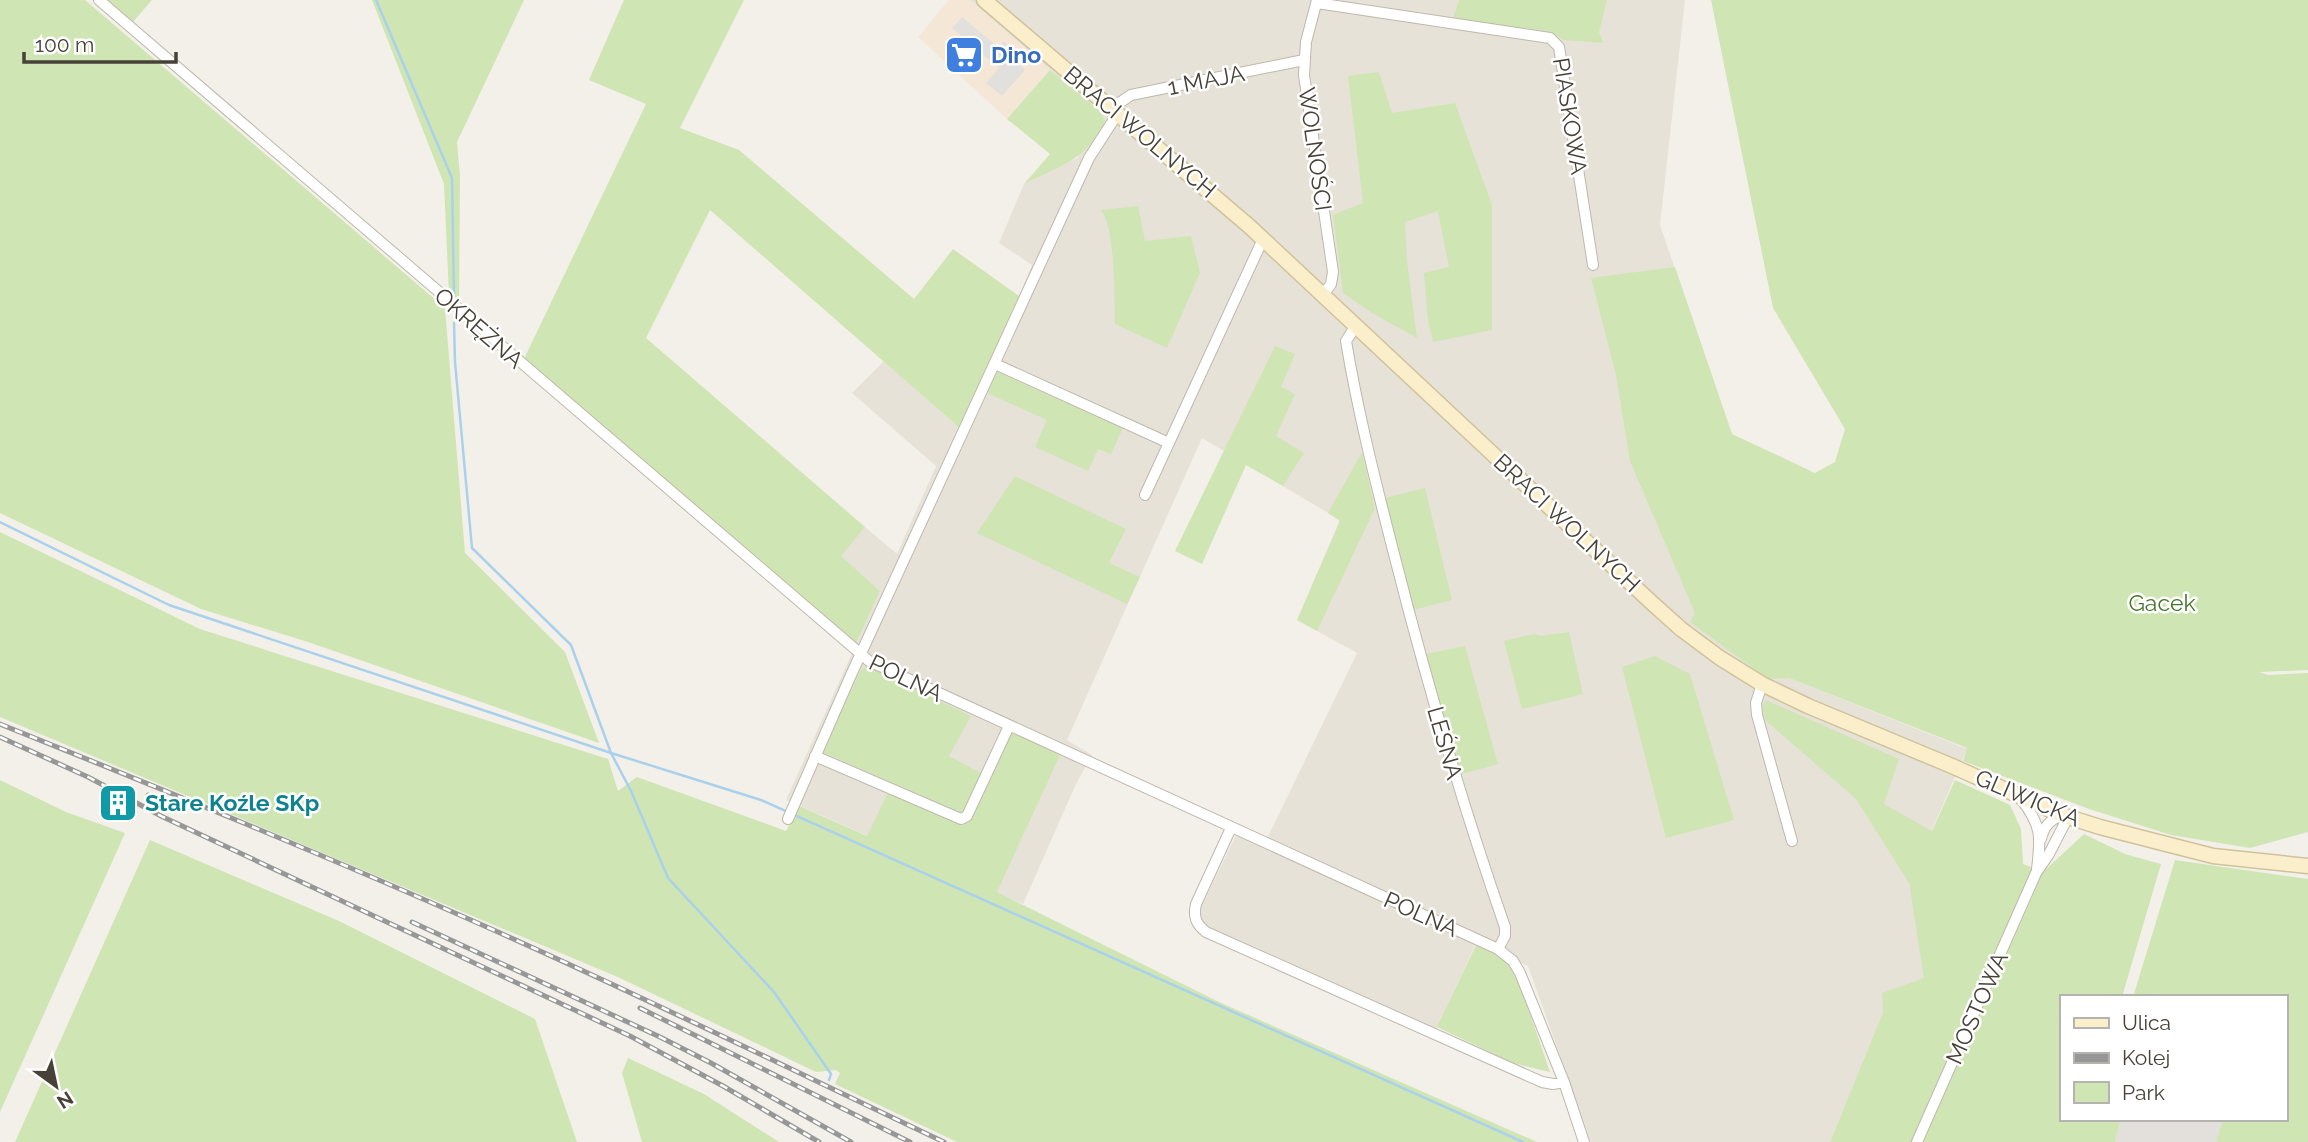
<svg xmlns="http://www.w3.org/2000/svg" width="2308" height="1142" font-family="Raleway,sans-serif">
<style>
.residential{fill:#e7e2d7}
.commercial{fill:#f4e7d6}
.industrial{fill:#e3dfda}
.green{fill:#cfe5b4}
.parking{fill:#e2e0dd}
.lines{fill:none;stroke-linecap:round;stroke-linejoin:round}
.stream{stroke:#a9d1ec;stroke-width:2.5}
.street-casing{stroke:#beb8ac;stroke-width:12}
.secondary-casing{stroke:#d0c29b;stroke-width:17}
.street{stroke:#fff;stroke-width:10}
.secondary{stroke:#fbefcb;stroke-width:14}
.rail-casing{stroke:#979797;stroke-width:5}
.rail{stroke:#fff;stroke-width:2.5;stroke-dasharray:8;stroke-linecap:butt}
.labels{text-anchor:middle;stroke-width:5;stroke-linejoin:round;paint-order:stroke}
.shop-label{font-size:23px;font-weight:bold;fill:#366cbe;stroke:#fff;text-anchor:start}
.street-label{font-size:23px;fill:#474138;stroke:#fff}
.park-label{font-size:23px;fill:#4a752e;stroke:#fff}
.culture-label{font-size:23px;font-weight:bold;fill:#0d838f;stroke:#fff;text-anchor:start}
</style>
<rect width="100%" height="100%" fill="#f3f0e9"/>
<!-- residential -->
<path class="residential" d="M970,0H1685L1660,225L1732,434L1789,678L1967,749L1909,883L1925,979L1883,1012L1830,1142H1591L1528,966L1476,943L1435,1033L1193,924L1237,833L1264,845L1357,653L1297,620L1340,520L1202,438L1067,740L1092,755L1076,784L1023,904L786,800L880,591L840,556L865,527L897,554L936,466L852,393L884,361L961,429L1032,265L999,243L1024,184L1077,158L1105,121L1101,111L1050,70Z"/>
<!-- commercial -->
<path class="commercial" d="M949,0H970L1050,70L1007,119L918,37Z"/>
<!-- industrial -->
<path class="industrial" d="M2121,1119H2223L2216,1142H2115Z"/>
<!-- green -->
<path class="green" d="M0,0H85L445,308L465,553L565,652L599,743L308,642L201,609L0,513Z
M107,0H152L133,22Z
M372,0H524L457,142L460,176L459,304L449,295L444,184Z
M624,0H744L680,128L739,150L914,299L953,249L1022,298L961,429L710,210L646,338L865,527L841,556L880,591L856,644L524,359L646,104L589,80Z
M1459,0H1607L1599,32L1603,43L1564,40L1548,31L1453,19Z
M1711,0H2308V670L2259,672L2268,675L2308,673V832L2250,848L2171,835L2089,809L1963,761L1967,748L1789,678L1768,679L1690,622L1695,613L1630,461L1616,375L1591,278L1675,267L1732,434L1815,473L1835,462L1845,429L1773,308Z
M1050,70L1101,111L1105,121C1089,159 1058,167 1024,184L1050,154L1007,119Z
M1379,72L1392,113L1455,103L1492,205V330L1433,342L1428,322L1424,273L1449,267L1438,211L1405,222L1407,261L1417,338L1372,313L1343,293L1333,215L1363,203L1348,76Z
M1138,206L1145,241L1191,236L1200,273L1167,348L1115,324C1114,299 1116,228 1101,210Z
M1275,346L1295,354L1281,387L1295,394L1276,436L1304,453L1283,486L1246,465L1202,564L1175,551Z
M997,372L1123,428L1111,454L1098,449L1088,471L1035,447L1047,420L987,393Z
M1362,452L1375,508L1317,631L1297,620L1340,521L1328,513Z
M1015,476L1126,529L1109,563L1140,577L1127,604L977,533Z
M1425,488L1452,600L1413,610L1385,498Z
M0,532L200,629L608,759L618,791L637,777L786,831L799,806L867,836L889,791L961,823L1011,730L1060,755L997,892L1219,1002L1537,1142H957L835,1084L840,1073L836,1070L816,1072L620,978L0,717Z
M1569,632L1583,694L1522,709L1504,641L1534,634L1541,636Z
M1465,646L1498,764L1458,775L1426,654Z
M1655,656L1690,674L1734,820L1666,838L1622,667Z
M866,666L971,716L949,756L979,772H984L968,806L962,813L822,752L860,671Z
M1766,700L1899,759L1884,804L1932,831L1955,780L2010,805L2021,829L2023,864L2043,872L2084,834L2125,854L2161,864L2122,997H2061V1119H2121L2115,1142H1830L1883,1012L1882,993L1924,978L1909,883L1856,799L1765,720L1762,707Z
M0,780L66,812L125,833L0,1112Z
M150,840L339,921L535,1019L577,1142H15Z
M2175,860L2308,879V1142H2216L2223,1119H2285V997H2133Z
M1477,943L1511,958L1550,1072L1513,1063L1437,1027Z
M628,1058L704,1094L779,1142H642L622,1073Z"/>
<!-- parking -->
<path class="parking" d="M962,17L998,47L1004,41L1024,58L1019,64L1025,70L1002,96L986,83L999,68L952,28Z"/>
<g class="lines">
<!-- stream -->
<path class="stream" d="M376,0L452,178L454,296
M454,323L455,362L472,548L571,645L611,753L631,791L668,878L774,992L831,1074L829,1080
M0,522L169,605L611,753L761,800L1523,1142"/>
<defs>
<path id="street" d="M99,0L869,661L1498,949
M1317,0L1306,42L1304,75L1333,272L1331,284L1322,296
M1317,3L1550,38L1559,47L1593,265
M1112,108L1131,95L1304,60
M1355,327L1346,341C1358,413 1376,484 1394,554C1426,680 1462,804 1505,927V936L1498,949L1513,961L1520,973L1564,1082L1584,1142
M995,364L1169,443
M1145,495L1263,239
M1762,684L1756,703L1757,715L1792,841
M815,756L961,819L967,816L1009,726
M2021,799C2042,826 2041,837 2037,869
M788,819L851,675L1089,158L1118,113
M1231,828L1196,904C1193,917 1196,924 1206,932L1542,1082L1553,1084L1564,1082
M2041,839C2044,826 2050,820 2062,815
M1917,1142L2036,873L2049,854L2068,817"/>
<path id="secondary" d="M984,0L1249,226L1652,603L1681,629L1720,658L1762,684L1808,706L1952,766L2062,815L2100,827L2213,856L2308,866"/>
</defs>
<!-- street casing -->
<use href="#street" class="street-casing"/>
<!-- secondary casing -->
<use href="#secondary" class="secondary-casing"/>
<!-- street -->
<use href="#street" class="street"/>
<!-- secondary -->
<use href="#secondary" class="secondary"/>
<defs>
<path id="rail" d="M0,724C164,790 327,856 489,928C642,996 792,1070 944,1142
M0,737L88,777L163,817L630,1036L723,1086L819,1142
M148,795L177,808
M412,922L660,1037L711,1063L851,1142
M640,1008L910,1142"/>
</defs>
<!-- rail casing -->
<use href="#rail" class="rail-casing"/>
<!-- rail -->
<use href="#rail" class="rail"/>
</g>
<!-- icons -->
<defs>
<symbol id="supermarket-square" viewBox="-11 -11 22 22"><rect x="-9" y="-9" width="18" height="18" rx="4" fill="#3f7fe0" stroke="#fff"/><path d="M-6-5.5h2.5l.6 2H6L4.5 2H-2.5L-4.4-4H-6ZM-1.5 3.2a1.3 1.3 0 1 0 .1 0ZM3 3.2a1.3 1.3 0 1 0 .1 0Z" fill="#fff"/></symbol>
<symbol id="building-square" viewBox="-11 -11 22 22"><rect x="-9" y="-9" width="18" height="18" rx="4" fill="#0f9aa8" stroke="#fff"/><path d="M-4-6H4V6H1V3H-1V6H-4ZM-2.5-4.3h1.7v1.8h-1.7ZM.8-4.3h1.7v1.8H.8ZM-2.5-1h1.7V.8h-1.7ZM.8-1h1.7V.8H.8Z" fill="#fff"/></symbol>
</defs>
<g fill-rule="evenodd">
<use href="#supermarket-square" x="942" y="33" width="44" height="44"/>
<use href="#building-square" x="96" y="781" width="44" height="44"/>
</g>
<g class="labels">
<!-- shop labels -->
<g class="shop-label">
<text x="991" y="63">Dino</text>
</g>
<!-- street labels -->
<g class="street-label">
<text transform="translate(1206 80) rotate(-11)" y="8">1 MAJA</text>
<text transform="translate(1570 116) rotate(81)" y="8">PIASKOWA</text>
<text transform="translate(1140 132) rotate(40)" y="8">BRACI WOLNYCH</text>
<text transform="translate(1315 149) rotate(82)" y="8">WOLNOŚCI</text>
<text transform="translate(479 328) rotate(41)" y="8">OKRĘŻNA</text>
<text transform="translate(1567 523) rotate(43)" y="8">BRACI WOLNYCH</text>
<text transform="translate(906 678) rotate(26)" y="8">POLNA</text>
<text transform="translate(1445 743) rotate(74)" y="8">LEŚNA</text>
<text transform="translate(2028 798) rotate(23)" y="8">GLIWICKA</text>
<text transform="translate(1421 914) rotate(24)" y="8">POLNA</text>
<text transform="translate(1977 1008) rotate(-66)" y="8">MOSTOWA</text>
</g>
<!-- park labels -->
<g class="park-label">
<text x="2162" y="611">Gacek</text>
</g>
<!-- culture labels -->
<g class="culture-label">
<text x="145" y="811">Stare Koźle SKp</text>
</g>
</g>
<!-- legend -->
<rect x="2060" y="995" width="228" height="126" fill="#ffffff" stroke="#b5b3af" stroke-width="2"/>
<rect x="2074" y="1018" width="35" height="10" fill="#fbefcb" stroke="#b5b3af" stroke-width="2"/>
<text x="2122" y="1030" font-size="21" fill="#474138">Ulica</text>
<rect x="2074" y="1053" width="35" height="10" fill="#979797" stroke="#b5b3af" stroke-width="2"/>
<text x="2122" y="1065" font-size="21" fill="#474138">Kolej</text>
<rect x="2074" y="1082" width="35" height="21" fill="#cfe5b4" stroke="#b5b3af" stroke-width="2"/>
<text x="2122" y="1100" font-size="21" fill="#474138">Park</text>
<!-- north arrow -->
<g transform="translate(56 1086) rotate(147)" stroke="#ffffff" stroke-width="5" paint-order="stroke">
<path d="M0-5L12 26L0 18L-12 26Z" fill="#474138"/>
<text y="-10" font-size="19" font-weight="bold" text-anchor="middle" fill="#474138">N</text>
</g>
<!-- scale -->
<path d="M24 52v10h152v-10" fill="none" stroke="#474138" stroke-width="3.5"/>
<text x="35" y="52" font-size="21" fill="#474138" stroke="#ffffff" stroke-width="5" paint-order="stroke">100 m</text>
</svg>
